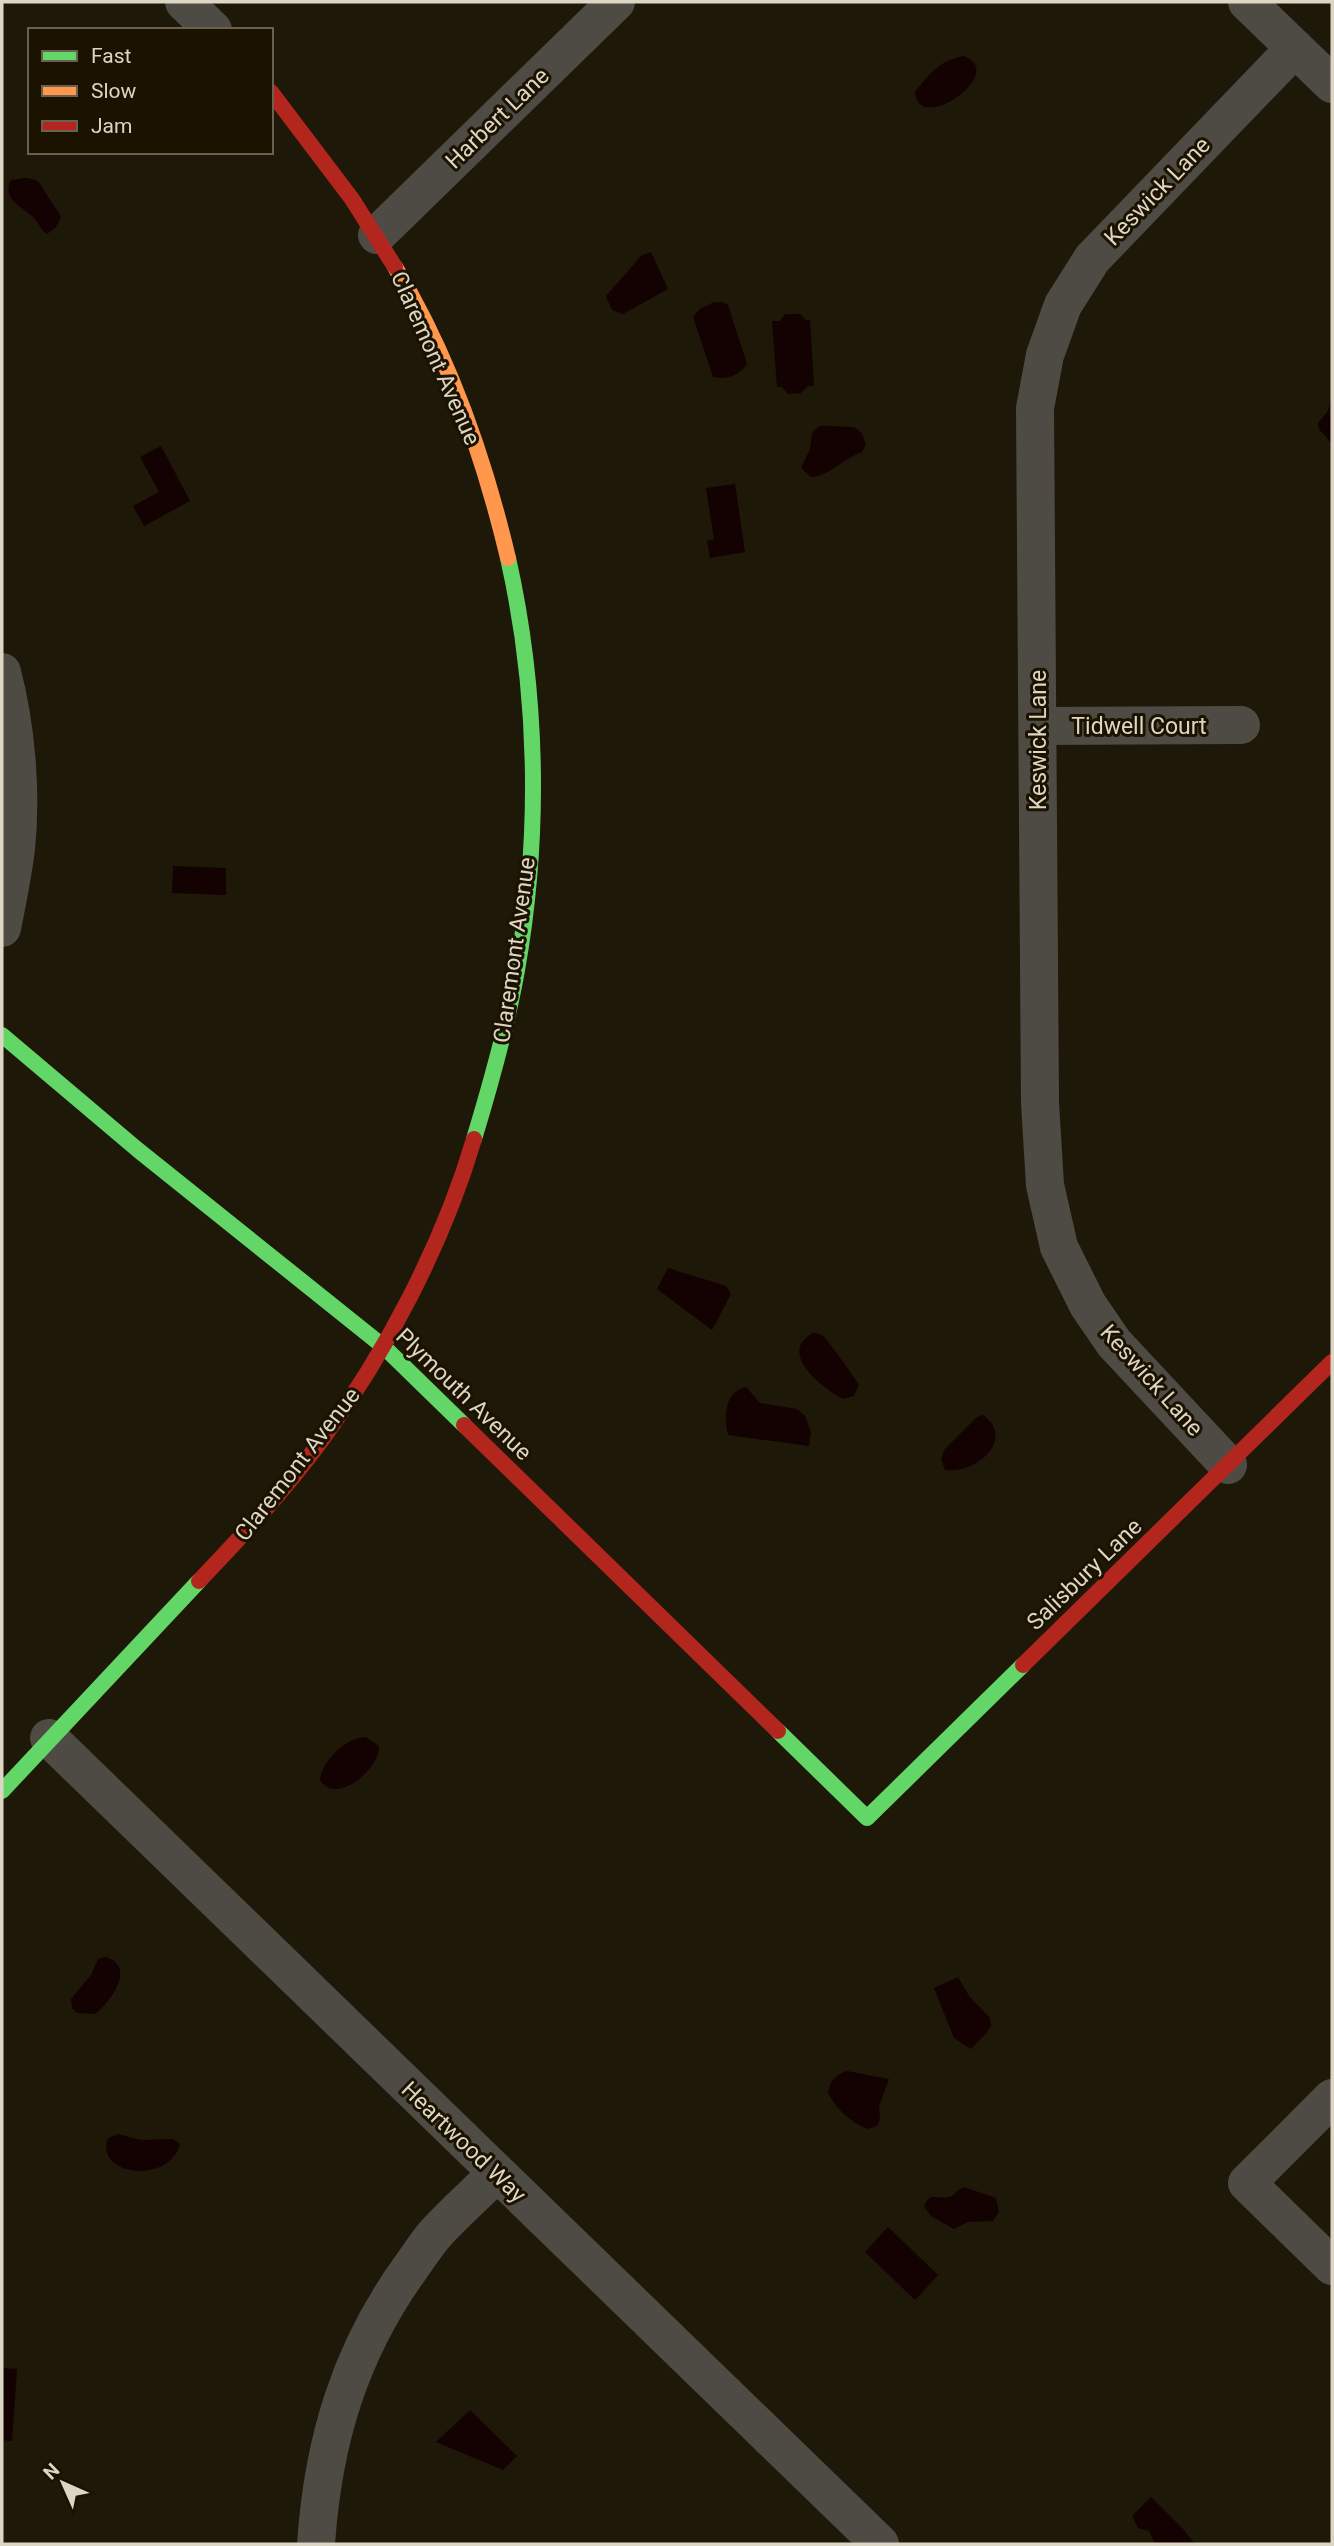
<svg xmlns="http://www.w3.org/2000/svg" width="1334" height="2546" font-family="Roboto,sans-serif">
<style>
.water{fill:#130201}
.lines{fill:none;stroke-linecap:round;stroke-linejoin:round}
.street{stroke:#4e4b44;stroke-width:38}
.fast{stroke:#63d668;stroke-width:16}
.slow{stroke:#ff974d;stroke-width:16}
.jam{stroke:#b3261e;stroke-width:16}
.labels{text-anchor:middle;stroke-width:6;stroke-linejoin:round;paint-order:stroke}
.street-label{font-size:23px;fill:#ddd6c5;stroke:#1b1200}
</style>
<rect width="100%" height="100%" fill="#1e1808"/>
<!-- water -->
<path class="water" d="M964,56C1009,73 917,136 915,92C930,73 940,60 964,56Z
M25,178C42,179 40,186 49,198C53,205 58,210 61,218L56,227L47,234C41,230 40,226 36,220C26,208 0,200 11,180Z
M651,252L668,289L623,314L612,310L606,296L642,255Z
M714,302H723L728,305L747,364C738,376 728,380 713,377L693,317L700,309Z
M785,314H800L806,320H810L814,386H808L801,393L788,394L782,387H777L772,321H780Z
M1332,395V444L1319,429L1318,423L1328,411Z
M819,426C830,425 842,427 854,427L862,433L866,445L862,452C844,458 830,476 811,477L801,468L810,449L812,433Z
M161,446L190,501L144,526L133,506L159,492L140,457Z
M735,484L745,552L710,558L707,541L714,539L706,488Z
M173,866L226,868V895L172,893Z
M668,1268L726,1286L731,1294L712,1330L657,1289Z
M813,1333C819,1334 819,1333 824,1337C827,1339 857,1381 859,1385L854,1396L843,1399C824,1389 776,1353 813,1333Z
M746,1387L760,1403L797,1409L805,1416L811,1432L809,1446L728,1435C724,1417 724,1392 746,1387Z
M983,1415C1016,1439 977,1474 945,1470L941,1459L945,1449L977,1417Z
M366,1737L379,1746C380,1769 336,1806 320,1780C323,1760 345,1738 366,1737Z
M106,1957C137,1967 110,2002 95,2014L77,2013L72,2008L71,1999L91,1975L98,1959Z
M958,1977L969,1996L990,2018L991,2026L987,2032L971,2049L954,2038L934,1988Z
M847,2071L889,2079L879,2106L880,2119L877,2126L867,2129C851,2122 836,2109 828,2093C830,2081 835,2075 847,2071Z
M118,2134L141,2140L173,2139L180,2144C169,2185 94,2176 108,2138Z
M964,2187L996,2198L999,2212L993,2221L968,2222L954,2229L931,2216L924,2206C930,2191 937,2200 949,2197C955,2195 958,2189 964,2187Z
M888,2227L938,2275L915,2300L865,2252Z
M2,2368L17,2369L12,2441L2,2440Z
M470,2410L517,2456L503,2470L436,2442Z
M1151,2497L1183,2529L1195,2544H1155L1149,2531L1138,2528L1132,2516Z"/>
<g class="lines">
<!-- street -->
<path class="street" d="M184,2L213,30
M1247,2L1332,84
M377,235L616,2
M2,672C16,726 22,792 16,848C13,875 7,902 2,928
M1038,726L1241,725
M1228,1465L1114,1343L1088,1305L1059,1247L1045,1185L1040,1103L1035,408L1045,355L1063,305L1092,259L1295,48
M49,1738L880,2544
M1332,2098L1247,2183L1332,2266
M316,2544C323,2441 350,2351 411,2267C419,2256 427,2243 436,2233C455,2212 477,2193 497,2173"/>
<!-- fast -->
<path class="fast" d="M2,1035L138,1150L384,1347L464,1425
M474,1139C491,1083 507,1027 517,970C541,835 538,691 508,558
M778,1731L867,1818L1023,1665
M2,1791L199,1581"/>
<!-- slow -->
<path class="slow" d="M395,267C449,356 484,457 508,558"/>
<!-- jam -->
<path class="jam" d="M271,92L352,199L395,267
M464,1425L778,1731
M199,1581C242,1536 284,1491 321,1441C386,1353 443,1244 474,1139
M1023,1665L1332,1362"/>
</g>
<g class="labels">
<!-- street labels -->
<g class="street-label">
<text transform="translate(497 118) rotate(-44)" y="8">Harbert Lane</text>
<text transform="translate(1157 191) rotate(-46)" y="8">Keswick Lane</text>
<text transform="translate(436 358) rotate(66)" y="8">Claremont Avenue</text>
<text x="1139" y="734">Tidwell Court</text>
<text transform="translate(1038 740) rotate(-90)" y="8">Keswick Lane</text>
<text transform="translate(514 950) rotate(-82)" y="8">Claremont Avenue</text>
<text transform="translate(1152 1380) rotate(48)" y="8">Keswick Lane</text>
<text transform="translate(464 1394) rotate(44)" y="8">Plymouth Avenue</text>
<text transform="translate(297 1464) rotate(-52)" y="8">Claremont Avenue</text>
<text transform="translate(1084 1574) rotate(-44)" y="8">Salisbury Lane</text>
<text transform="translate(464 2142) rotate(44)" y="8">Heartwood Way</text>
</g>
</g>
<!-- border -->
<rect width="1334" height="2546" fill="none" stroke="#ddd6c5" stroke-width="7"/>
<!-- legend -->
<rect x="28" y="28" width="245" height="126" fill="#1b1200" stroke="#69604f" stroke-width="2"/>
<rect x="42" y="51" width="35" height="10" fill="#63d668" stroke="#69604f" stroke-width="2"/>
<text x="91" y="63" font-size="21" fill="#ddd6c5">Fast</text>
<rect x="42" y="86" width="35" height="10" fill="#ff974d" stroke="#69604f" stroke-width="2"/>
<text x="91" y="98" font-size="21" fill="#ddd6c5">Slow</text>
<rect x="42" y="121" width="35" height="10" fill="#b3261e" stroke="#69604f" stroke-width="2"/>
<text x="91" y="133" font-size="21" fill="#ddd6c5">Jam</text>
<!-- north arrow -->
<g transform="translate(63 2483) rotate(315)" stroke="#1b1200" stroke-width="5" paint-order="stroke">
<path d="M0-5L12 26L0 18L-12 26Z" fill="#ddd6c5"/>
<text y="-10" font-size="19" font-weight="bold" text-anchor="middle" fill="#ddd6c5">N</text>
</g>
</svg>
